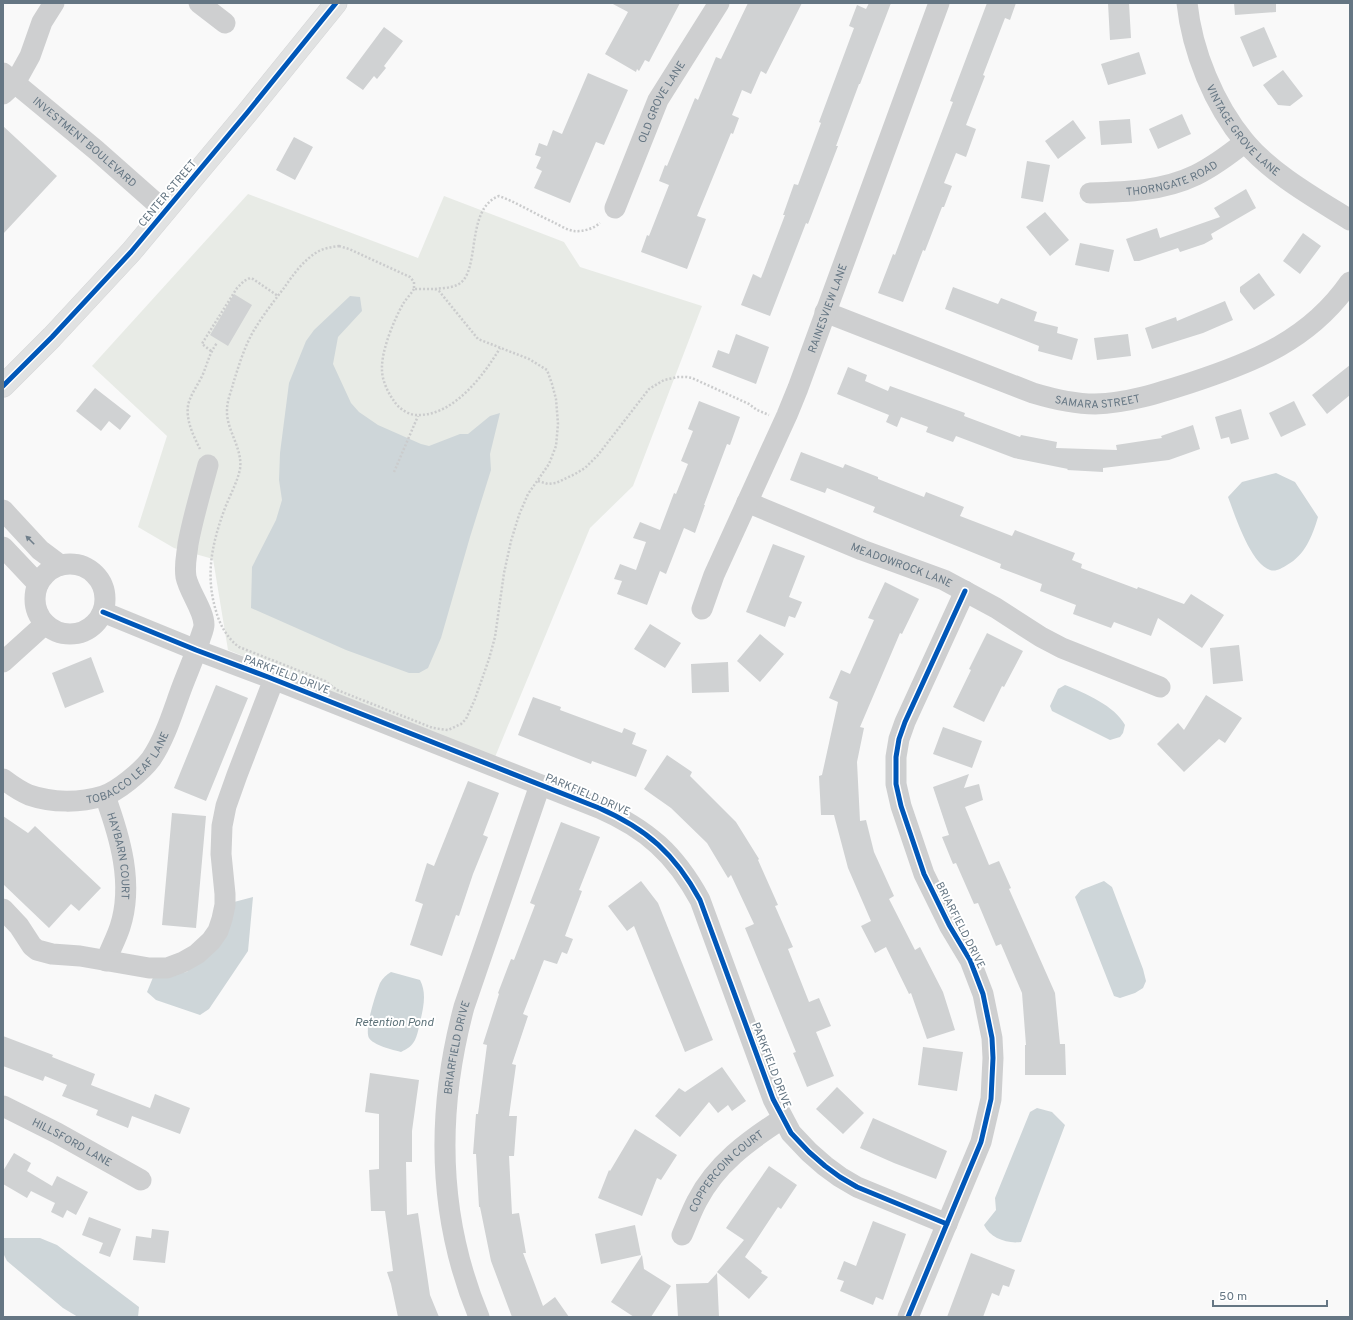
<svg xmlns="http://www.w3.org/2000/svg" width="1353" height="1320" font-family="Overpass,sans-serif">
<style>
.green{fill:#e8ebe6}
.water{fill:#ced6d9}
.building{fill:#d0d2d3}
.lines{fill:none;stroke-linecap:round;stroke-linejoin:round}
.major-casing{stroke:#d5d6d7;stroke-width:23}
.path{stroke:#cbcccd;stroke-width:2.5;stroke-dasharray:2 2;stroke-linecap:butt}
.minor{stroke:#cecfd0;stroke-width:21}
.major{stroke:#e1e2e2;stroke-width:22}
.cycleway-casing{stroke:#fff;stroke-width:8}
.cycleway{stroke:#0057b8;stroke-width:5}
.oneway{fill:#707f8b}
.labels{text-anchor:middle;stroke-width:4;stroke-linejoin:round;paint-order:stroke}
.street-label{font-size:11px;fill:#657683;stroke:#fff}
.water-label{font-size:12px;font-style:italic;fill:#60757c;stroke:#fff}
</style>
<rect width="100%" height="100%" fill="#f9f9f9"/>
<!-- green -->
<path class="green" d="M248,194L418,258L444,196L564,242L580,267L702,306L633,486L590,528L495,757L228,650L213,559L174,548L138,527L167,436L92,366Z"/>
<!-- water -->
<path class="water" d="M350,296L360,297L362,311L338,337L333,364L351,403L359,412L378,425L421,444L429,446L460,434H468L490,416L500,413L490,454L491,470L470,537L441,638L428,668L419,673H409L346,650L251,608L252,567L276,520L282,500L279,480L280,453L289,383L306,341L314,330Z
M1276,473L1295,482L1318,517C1312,537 1305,555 1287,565C1282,568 1276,572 1270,570C1250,563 1235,515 1228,497L1242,482Z
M1065,685C1085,693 1115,706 1125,725L1123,733L1120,737L1110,740L1052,711L1050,706L1058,689Z
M1104,881L1112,887L1143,969L1146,981L1143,988L1135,993L1120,998L1114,996L1075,897L1081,890Z
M253,897L248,951L209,1009L200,1015L156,1000L147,992L154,975L187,972L234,902Z
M391,972L420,980C428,995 422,1012 419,1027C418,1031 417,1036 415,1040C412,1046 407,1049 401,1052C393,1050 373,1045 369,1038C364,1029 376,993 380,983C383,978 386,975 391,972Z
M1037,1108L1052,1112L1065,1125L1021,1242C1007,1244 990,1238 984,1225L996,1210L995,1198L1030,1112Z
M4,1238H40L57,1245L139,1307L138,1317H78L63,1308L7,1261L3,1253V1239Z"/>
<!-- building -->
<path class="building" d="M611,3H680L649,62L645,60L639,71L637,69L636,72L605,54L628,12Z
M748,3H802L766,74L761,71L751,94L742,90L732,115L739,118L733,134L731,133L697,216L706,219L687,269L641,252L647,235L649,236L669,185L659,181L665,165L667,166L695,98L698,100L716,57L721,59Z
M869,3H891L860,84H859L836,146H838L808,224L806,223L770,316L741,305L753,274L761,278L785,215H783L794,184L798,185L821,123L819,122L854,28L849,26L857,5L866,9Z
M987,3H1016L1010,20L1005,18L983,75L985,76L966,125L976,129L966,157L956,153L944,183L952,186L944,207H942L925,251L923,250L903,302L878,293L893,254L895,255L953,102L950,101Z
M1108,3H1129L1131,38L1110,40Z
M1234,3H1276V12L1235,15Z
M384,27L403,41L384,66L386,68L377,79L374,76L363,90L346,78Z
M1264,27L1277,57L1253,67L1240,37Z
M1139,52L1146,74L1108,85L1101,64Z
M1283,70L1303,96L1290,106L1278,105L1263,85Z
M588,73L628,90L604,145L596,142L570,203L534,188L542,171L536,168L541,157L535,155L539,143L547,146L553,130L562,134Z
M1182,114L1191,134L1158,149L1149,129Z
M1130,119L1132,143L1101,145L1099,121Z
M1073,120L1086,138L1058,159L1045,141Z
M3,126L57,176L3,234Z
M294,137L313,147L295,180L276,170Z
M1027,161L1050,165L1043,202L1021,198Z
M1246,189L1256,208L1211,234L1213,239L1204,244L1180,252L1178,248L1139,261H1134L1126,239L1157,228L1160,238L1220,217L1214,208Z
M1045,212L1069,240L1050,256L1026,227Z
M1303,233L1321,246L1300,274L1283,261Z
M1080,243L1114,250L1109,272L1075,265Z
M1259,273L1275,295L1254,310L1240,292V287Z
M953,287L998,304L1001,298L1037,312L1034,321L1058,327L1057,333L1078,339L1072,360L1038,351L1039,346L945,309Z
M234,294L252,305L228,346L210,335Z
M1225,301L1233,320L1203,333L1152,349L1145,328L1176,317L1177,321Z
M736,334L769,347L756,384L712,367L718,350L729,354Z
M1128,334L1131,356L1097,360L1094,338Z
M1350,365V395L1327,414L1312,395Z
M848,367L867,375L865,381L888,391L890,386L965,413L964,416L1020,437L1021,435L1057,442L1056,448L1117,450L1116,445L1162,438L1161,436L1193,425L1200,449L1169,460L1103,468V472L1067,470L1068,469L1014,458L956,436L953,442L926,432L928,427L901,417L897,427L886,422L889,415L837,394Z
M95,388L131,416L120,430L109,421L101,431L76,411Z
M699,401L740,417L730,445L727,444L704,505H705L695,533L684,528L666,574L660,571L647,605L617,594L622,581L614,579L620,564L636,570L646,542L633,538L640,522L660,530L674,493L676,494L688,464L681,461L693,431L688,429Z
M1294,401L1306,425L1281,437L1269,413Z
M1241,409L1249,439L1231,444L1229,437L1221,439L1215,417Z
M801,452L843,468L845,464L878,477V479L924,497L926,492L964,507L960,516L1012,536L1015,530L1075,553L1072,560L1082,564L1081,568L1137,589L1138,587L1184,604L1191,594L1224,615L1202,648L1158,618L1151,636L1114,622L1111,628L1073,614L1076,605L1040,591L1042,584L1000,568L1001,564L873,512L875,507L827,488L825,493L790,480Z
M773,544L805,556L789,597L802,602L795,618L789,616L785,627L746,612Z
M885,582L919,599L902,634L900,633L860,727L864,728L857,762L860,821L866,820L874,852L894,896L889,899L915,950L920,947L943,992L955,1030L927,1039L911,993L909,994L886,947L875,953L861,926L871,921L848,868L834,815H821L819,776L822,775L838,702L829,698L841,670L850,674L874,620L868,618Z
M650,624L681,643L665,668L634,649Z
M987,633L1023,651L1004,687L1002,686L984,722L953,707L971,670L969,669Z
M760,634L784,654L760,682L737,661Z
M1239,645L1243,681L1213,684L1210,648Z
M91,657L104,692L65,708L52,673Z
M728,662L729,692L692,693L691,664Z
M216,685L248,698L206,801L174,788Z
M1206,695L1242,718L1225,743L1219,739L1184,772L1157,744L1178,723L1184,730Z
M533,697L561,707L560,710L622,733L624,728L636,733L632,744L647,750L636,777L592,761L591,764L518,735Z
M943,727L982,741L972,768L933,754Z
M667,755L692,772L690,776L736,822L759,859L758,860L778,905L775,906L793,947L788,949L809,1002L819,998L831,1026L816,1032L834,1076L807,1087L793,1053L796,1052L745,928L754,924L731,875L728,878L707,843L671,808L644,789Z
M969,774L964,788L979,784L983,800L965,807L989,865L999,861L1011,888L1009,889L1055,993L1060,1044H1065L1066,1075H1025V1045H1026L1022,993L1001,944L996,946L978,903L974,904L956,863L953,864L942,837L949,835L933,787Z
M468,781L499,793L483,835L488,837L473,874L459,916L456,915L442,956L410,945L423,904L415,901L427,863L434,866Z
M172,813L206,816L196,928L162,925Z
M3,816L28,833L35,826L101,888L79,911L71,904L49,928L3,884Z
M561,822L600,837L579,890L582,891L565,936L573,939L567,954L562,952L557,964L544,960L523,1014L528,1016L512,1064L516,1065L509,1116H517L514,1156H509L512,1214L519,1213L526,1253H523L543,1306L555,1297L569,1317H512L491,1261L480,1207H479L476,1154H473L476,1114H478L487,1045L483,1044L499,994L498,993L511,959L514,960L535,905L530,903Z
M641,881L658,903L713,1040L685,1052L634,926L627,931L608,906Z
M3,1036L53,1055L52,1057L95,1074L91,1085L150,1108L155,1094L190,1108L180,1134L132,1116L128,1128L96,1115L98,1110L62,1096L67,1085L45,1076L43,1081L3,1066Z
M923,1047L963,1052L957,1091L918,1085Z
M722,1067L746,1101L732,1111L728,1105L718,1113L709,1102L680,1137L655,1116L679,1088L685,1092Z
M370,1073L419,1080L412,1131V1162H406L407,1215L418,1213L430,1295L439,1317H398L391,1284L387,1272L393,1271L385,1211H371L369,1170L379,1169V1114L365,1112Z
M837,1087L864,1113L843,1134L816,1109Z
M873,1118L947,1151L936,1179L894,1163L860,1148Z
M635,1129L677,1155L661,1180L657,1178L642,1216L598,1198L609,1170L610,1171Z
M14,1153L31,1163L27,1171L52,1186L57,1176L88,1192L76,1215L67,1210L63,1218L51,1212L55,1203L31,1191L27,1198L3,1184V1171Z
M769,1166L797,1185L781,1209L778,1207L745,1257L762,1271L761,1273L768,1277L749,1299L717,1272L744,1240L726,1228Z
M89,1217L121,1229L110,1257L99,1253L103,1243L82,1235Z
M873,1221L906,1234L883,1300L876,1297L873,1305L840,1291L844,1281L837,1279L844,1261L856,1266Z
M635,1225L641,1255L601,1264L595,1234Z
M152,1229L169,1231L165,1263L133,1260L136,1236L151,1238Z
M971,1253L1015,1270L1009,1287L1003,1285L999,1296L992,1293L983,1317H947Z
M642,1255L644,1269L671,1286L651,1317H634L611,1302Z
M717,1273L719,1317H678L676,1284L708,1283Z"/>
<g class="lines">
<defs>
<path id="major" d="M3,386L52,337L131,252L247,113L336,3"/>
</defs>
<!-- major casing -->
<use href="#major" class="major-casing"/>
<!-- path -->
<path class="path" d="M339,246L349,249L410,277L414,282V289H435L439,291L478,339L529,359L547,370L552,384L556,399L558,424L556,446L549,464L528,494L519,515L511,541L504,573L495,637L489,659L475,699L466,719L461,724L448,730L433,728L337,690L325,681L239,647C227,638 220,625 216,611C205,575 212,543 225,508C230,495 237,483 240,469C243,448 226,430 227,410C227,401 231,392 233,384C239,365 245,344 256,327C264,314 274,301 284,288C293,275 304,259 319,251C325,248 332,247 339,246Z
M414,289C411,294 406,299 403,304C394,320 381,351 382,370C382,380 388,393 394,401C399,409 410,416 419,415C454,415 484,375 500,348
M435,289C442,288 451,288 457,285C482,274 464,209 499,196C518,203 535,214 553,222C559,225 567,230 574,231C582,232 593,229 600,223
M211,351L202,344L203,342L237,288L244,281L250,278L253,279L278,296
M200,449C193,435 183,415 190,399C193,391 199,383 203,374C208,362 209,354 217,343
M394,472L418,416
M538,481L548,484L556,483L575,474L585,468L598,455L649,389L664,380L678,377H687L692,378L749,404L757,410L769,415"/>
<!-- minor -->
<g class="minor">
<path d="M199,3L225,23"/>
<path id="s1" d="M1187,3C1192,51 1214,105 1245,142C1272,174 1315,198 1350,220"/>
<path id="s2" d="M3,73L96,150L165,211"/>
<path d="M3,94L15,83L30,56L42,22L54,3"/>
<path id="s3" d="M1090,193C1126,192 1163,191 1196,175C1214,166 1230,154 1245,142"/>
<path id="s4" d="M615,208L658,100L719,3"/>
<path id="s5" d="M825,312L1033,393C1053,399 1074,404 1095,404C1128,403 1159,393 1190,383C1254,362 1310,340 1350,282"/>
<path id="s6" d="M747,502L862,550L944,580L996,608L1041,637L1062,648L1160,687"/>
<path d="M3,510L40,550L60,565"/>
<path d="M3,547L38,584"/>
<circle cx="70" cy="599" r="35"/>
<path id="s7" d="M702,609L714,575L787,415L798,388L939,3"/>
<path d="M103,612L196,650L268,677L599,808C647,829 675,854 700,900L773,1099L791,1133L809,1152L825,1166L840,1177L857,1187L947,1224"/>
<path d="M3,662L45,624"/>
<path id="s8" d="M3,779C11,785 19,791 29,795C52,803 80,803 103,796C117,792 142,771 151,759C165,739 173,711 182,687C188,671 195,656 200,639C201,635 204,629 204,625C204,610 189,592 186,577C184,565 187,555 188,544C193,517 201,491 208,465"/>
<path id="s9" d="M105,796C120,837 134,884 120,927C116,939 110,950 106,961"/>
<path d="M3,909L19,926L32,946L37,950L52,954L80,956L149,968H167L183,962L197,954L211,941L218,931L222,919L225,905V894L221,854L222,826L226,806L237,775L274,679"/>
<path id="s10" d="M3,1106L57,1133L141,1180"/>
<path id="s11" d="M682,1235C687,1224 691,1212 697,1201C716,1164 748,1141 782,1119"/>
<path id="s12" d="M479,1317C437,1216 436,1112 464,1007L540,785"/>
<path d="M908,1317L981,1142L991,1099L993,1058L992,1038L983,994L970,960L949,925L924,874L901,806L896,784V757L899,739L905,722L965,591"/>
</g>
<!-- major -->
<use href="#major" class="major"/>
<defs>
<path id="cycleway" d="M3,386L52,337L131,252L247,113L336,3
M103,612L196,650L268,677L599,808C647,829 675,854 700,900L773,1099L791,1133L809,1152L825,1166L840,1177L857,1187L947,1224
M908,1317L981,1142L991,1099L993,1058L992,1038L983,994L970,960L949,925L924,874L901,806L896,784V757L899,739L905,722L965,591"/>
</defs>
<!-- cycleway casing -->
<use href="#cycleway" class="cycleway-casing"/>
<!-- cycleway -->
<use href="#cycleway" class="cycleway"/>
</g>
<!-- one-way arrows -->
<defs><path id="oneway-solid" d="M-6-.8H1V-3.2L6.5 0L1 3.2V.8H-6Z"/></defs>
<use class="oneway" href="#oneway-solid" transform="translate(30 540) rotate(-135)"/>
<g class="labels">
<!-- street labels -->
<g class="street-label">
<text dy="4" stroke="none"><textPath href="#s4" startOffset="116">OLD GROVE LANE</textPath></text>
<text dy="4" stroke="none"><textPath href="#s1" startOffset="142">VINTAGE GROVE LANE</textPath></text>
<text dy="4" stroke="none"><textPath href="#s2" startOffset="107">INVESTMENT BOULEVARD</textPath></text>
<text dy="4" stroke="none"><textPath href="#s3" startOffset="84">THORNGATE ROAD</textPath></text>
<text transform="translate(167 193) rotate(-50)" y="4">CENTER STREET</text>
<text dy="4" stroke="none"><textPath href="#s7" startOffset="326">RAINESVIEW LANE</textPath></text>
<text dy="4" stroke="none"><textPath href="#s5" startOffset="289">SAMARA STREET</textPath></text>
<text dy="4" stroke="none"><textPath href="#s6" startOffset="167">MEADOWROCK LANE</textPath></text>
<text transform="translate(287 674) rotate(21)" y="4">PARKFIELD DRIVE</text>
<text dy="4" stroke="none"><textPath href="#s8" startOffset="143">TOBACCO LEAF LANE</textPath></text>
<text transform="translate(588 794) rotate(23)" y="4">PARKFIELD DRIVE</text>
<text dy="4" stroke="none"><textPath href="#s9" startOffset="62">HAYBARN COURT</textPath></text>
<text transform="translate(961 925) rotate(63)" y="4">BRIARFIELD DRIVE</text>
<text dy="4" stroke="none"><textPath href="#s12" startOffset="275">BRIARFIELD DRIVE</textPath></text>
<text transform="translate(772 1065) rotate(69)" y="4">PARKFIELD DRIVE</text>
<text dy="4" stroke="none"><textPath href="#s10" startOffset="78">HILLSFORD LANE</textPath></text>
<text dy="4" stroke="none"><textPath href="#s11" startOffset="79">COPPERCOIN COURT</textPath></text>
</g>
<!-- water labels -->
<g class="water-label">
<text x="394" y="1026">Retention Pond</text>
</g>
</g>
<!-- border -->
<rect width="1353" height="1320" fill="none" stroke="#657683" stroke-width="8"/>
<!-- scale -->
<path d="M1213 1300v6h114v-6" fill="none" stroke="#657683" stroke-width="2"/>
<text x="1219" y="1300" font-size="12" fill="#657683" stroke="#ffffff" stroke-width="3" paint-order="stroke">50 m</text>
</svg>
